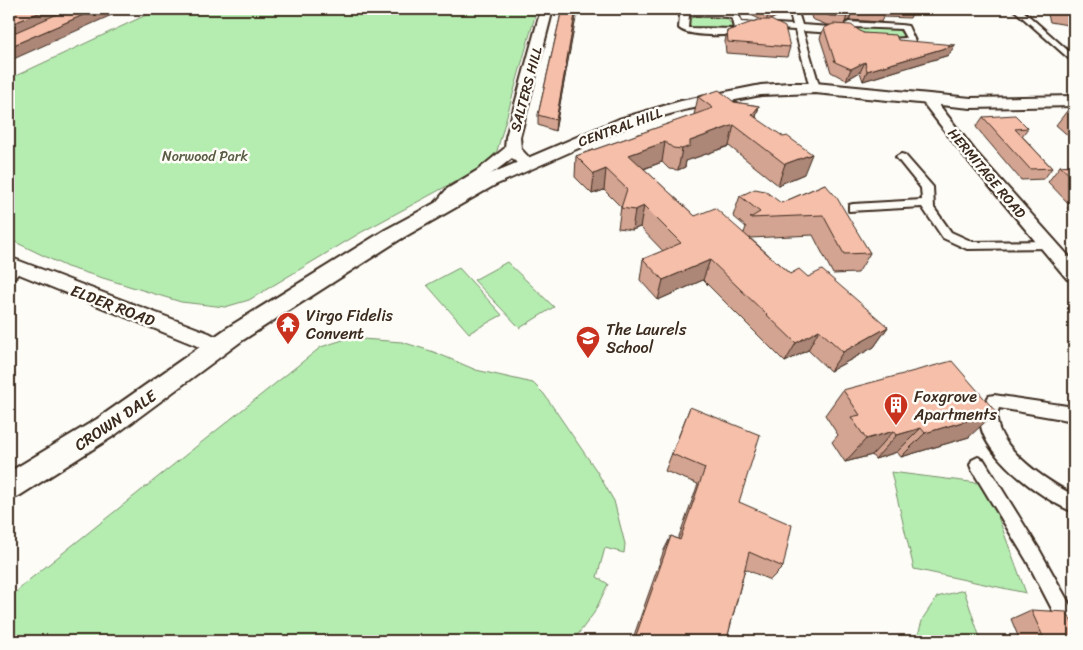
<svg xmlns="http://www.w3.org/2000/svg" width="1083" height="650" font-family="Sriracha,sans-serif">
<style>
.green{fill:#b5edb1;stroke:#788c68}
.lines{fill:none;stroke-linecap:round;stroke-linejoin:round}
.street-casing{stroke:#3b2a1e;stroke-width:4}
.secondary-casing{stroke:#3b2a1e;stroke-width:4}
.primary-casing{stroke:#3b2a1e;stroke-width:4}
.street{fill:#fdfcf7;fill-rule:evenodd}
.secondary{fill:#fdfcf7;fill-rule:evenodd}
.primary{fill:#fdfcf7;fill-rule:evenodd}
.wall{fill:#d4a492;stroke:#3b2a1e}
.shaded-wall{fill:#ac8677;stroke:#3b2a1e}
.building{fill:#f6bfaa;stroke:#3b2a1e}
.labels{text-anchor:middle;stroke-width:5;stroke-linejoin:round;paint-order:stroke}
.far-street-label{font-size:14px;fill:#3b2a1e;stroke:#fdfcf7}
.far-park-label{font-size:14px;fill:#5a5b43;stroke:#fdfcf7}
.street-label{font-size:16px;fill:#3b2a1e;stroke:#fdfcf7}
.poi-label{font-size:16px;fill:#3b2a1e;stroke:#fdfcf7;text-anchor:start}
</style>
<rect width="100%" height="100%" fill="#fdfcf7"/>
<filter id="ink" filterUnits="userSpaceOnUse"><feTurbulence type="fractalNoise" baseFrequency=".02" numOctaves="2"/><feDisplacementMap in="SourceGraphic" scale="10" xChannelSelector="R" yChannelSelector="G"/><feConvolveMatrix kernelMatrix="1 2 1 2 8 2 1 2 1" color-interpolation-filters="sRGB"/></filter>
<g filter="url(#ink)">
<!-- green -->
<path class="green" d="M159,9H537L497,151L484,166L360,233L249,300L225,307L181,302L67,267L9,239V79Z
M700,15L726,17L733,27L723,31L718,27H704L707,30L687,29L688,19Z
M857,26L897,28L905,38H868L855,27Z
M507,262L554,307L520,328L474,280Z
M459,268L502,315L469,333L427,285Z
M349,338L402,342L434,352L476,370L533,383L544,394L596,470L614,501L625,544L624,553L605,548L597,577L608,584L594,613L573,641H9V599L29,580L321,347Z
M891,472L986,484L1026,593L914,569Z
M964,590L981,641H916L923,618L937,597Z"/>
<g class="lines">
<defs>
<path id="street" d="M789,9H797L802,25L845,28V24L849,22L901,25L908,26L915,41L911,44L890,43V39L906,38L901,29L853,27L854,31L850,34L803,31L820,88L815,91L810,88L795,30L742,27L741,33C728,36 688,37 679,28L680,15C689,7 728,11 739,16L741,22L793,25ZM689,15L728,17L732,19L734,29L688,28Z
M1013,9H1021L1074,56V63Z
M901,154L905,155L933,187L934,208L951,232L973,242L1049,241L1055,245L1053,248L967,249L943,238L922,207L849,211V205L853,204L922,200L921,188L896,157Z
M18,263L24,268L14,278L9,280V268Z
M994,395L1074,407V421L999,408C985,441 1049,483 1074,495V512C1045,502 973,450 981,414C982,408 986,402 989,396Z
M978,457L984,460L1039,549L1074,612V641L1067,638L1027,561L972,470L970,465L972,460Z"/>
<path id="secondary" d="M541,9H553L520,137L521,149L535,164L527,169L521,167L512,158C491,176 465,189 447,210H435L433,206L447,189L478,170L505,148L506,137Z
M928,96L933,97L975,151L1074,262V281L1067,279L965,157L921,100Z
M9,257L209,333L224,341L227,347L224,353C213,357 205,350 195,345L9,270Z"/>
<path id="primary" d="M789,83H815L971,98L1074,96V106L971,108L815,93L761,95L684,110L631,125L495,185L399,240L243,340L115,435L19,496L9,500V472L97,419L227,328L385,230L483,177L619,119L681,101L761,85Z"/>
</defs>
<!-- street casing -->
<use href="#street" class="street-casing"/>
<!-- secondary casing -->
<use href="#secondary" class="secondary-casing"/>
<!-- primary casing -->
<use href="#primary" class="primary-casing"/>
<!-- street -->
<use href="#street" class="street"/>
<!-- secondary -->
<use href="#secondary" class="secondary"/>
<!-- primary -->
<use href="#primary" class="primary"/>
</g>
<!-- wall -->
<path class="wall" d="M562,9H580L579,16H576L555,131L538,125V115Z
M737,9H780L778,16L769,20L790,47L787,57L726,53L725,42L727,31L762,20Z
M809,9H914L910,18L883,17L881,22L849,20L845,22L844,24L863,33L898,40L949,55L863,81L860,72L846,80L831,72L820,38L824,28L830,25H827L812,19Z
M1049,9H1059L1056,13L1059,9H1074V26L1050,22L1047,11Z
M698,97L734,102L759,106L756,117L804,174L778,185L729,146L686,161L685,167L678,170L669,169L662,162L644,169L695,216L744,233L746,227L733,216L740,196L781,203L825,184L870,253L858,273L833,274L813,235L750,238L790,274L808,277L888,327L874,347L830,371L808,350L785,362L703,280L658,300L640,280L643,259L663,251L640,227L632,230L618,228L621,207L604,190L592,194L575,177L576,156L694,115Z
M1067,111H1074V139H1072L1056,125Z
M983,117L1028,128L1022,136L1052,168L1044,179L1021,180L976,127Z
M1074,165V216L1067,208L1070,205L1048,182L1060,166Z
M843,390L969,437L901,457L897,452L875,459L872,455L845,462L832,442L838,435L825,415Z
M690,407L739,502L783,567L770,580L745,569L727,639L732,641H632L664,550L671,536L678,539L698,484L665,471Z
M1031,610L1074,641H1020L1011,619Z"/>
<!-- shaded-wall -->
<path class="shaded-wall" d="M48,9H78L9,38V25Z
M97,9H125L9,61V47Z
M576,9V18L555,131L556,120Z
M780,10L778,16L766,22L768,15Z
M853,11L849,20L845,22L848,13Z
M955,45L949,55L863,81L867,71Z
M865,62L860,72L846,80L851,69Z
M759,106L753,127L746,135L752,115Z
M734,125L729,146L686,161L685,167L678,170L682,149L690,141Z
M665,142L662,162L626,175L629,155Z
M812,154L804,174L778,185L785,164Z
M606,169L604,190L592,194L594,174Z
M644,206L640,227L632,230L635,210Z
M710,260L703,280L658,300L663,280Z
M888,327L874,347L830,371L843,352Z
M819,330L808,350L785,362L796,343Z
M996,412L969,437L901,457L925,433Z
M921,428L897,452L875,459L897,435Z
M894,431L872,455L845,462L866,439Z"/>
<!-- building -->
<path class="building" d="M18,9H48L9,25V12Z
M69,9H97L9,47V35Z
M562,9H576L556,120L538,115Z
M754,9H780V10L768,15Z
M815,9H882L884,13L853,11L848,13L847,17L830,16L815,10Z
M758,20H771L785,27L790,47L728,42L727,31Z
M833,24L851,25L863,33L896,35L898,40L955,45L867,71L865,62L851,69L835,62L824,28Z
M719,90L734,102L759,106L752,115L784,137L787,136L812,154L785,164L734,125L690,141V146L682,149L673,148L665,142L629,155L695,216L715,208L790,274L799,269L808,277L822,270L888,327L843,352L819,330L796,343L710,260L663,280L643,259L681,243L644,206L635,210L621,208L627,189L606,169L594,174L576,156L713,108L698,97Z
M1067,111H1074V117Z
M1015,115L1028,128L1015,129L1052,168L1030,169L983,117Z
M1074,165V179L1060,166Z
M825,184L837,198L870,253L844,254L823,215L750,218L760,212L740,196L755,189L765,191L781,203Z
M952,361L996,412L925,433L921,428L897,435L894,431L866,439L851,417L860,415L843,390Z
M690,407L760,435L739,502L792,525L783,567L749,552L727,639L732,641H634L671,536L680,540L705,468L672,454Z
M1031,610L1067,612L1074,627V641H1045Z"/>
</g>
<!-- icons -->
<defs>
<symbol id="temple-pin" viewBox="-11 -11 22 30"><path d="M0 17L-7.5 6A9.5 9.5 0 1 1 7.5 6Z" fill="#c8321e" stroke="#fdfcf7"/><path d="M0-6L5-2H3V0L6.5 2.5H4V6H1.5V3h-3V6H-4V2.5H-6.5L-3 0V-2H-5Z" fill="#fff"/></symbol>
<symbol id="school-pin" viewBox="-11 -11 22 30"><path d="M0 17L-7.5 6A9.5 9.5 0 1 1 7.5 6Z" fill="#c8321e" stroke="#fdfcf7"/><path d="M0-5L7-2L0 1L-7-2ZM-4 1L0 2.5L4 1V4Q0 6-4 4Z" fill="#fff"/></symbol>
<symbol id="building-pin" viewBox="-11 -11 22 30"><path d="M0 17L-7.5 6A9.5 9.5 0 1 1 7.5 6Z" fill="#c8321e" stroke="#fdfcf7"/><path d="M-4-6H4V6H1V3H-1V6H-4ZM-2.5-4.3h1.7v1.8h-1.7ZM.8-4.3h1.7v1.8H.8ZM-2.5-1h1.7V.8h-1.7ZM.8-1h1.7V.8H.8Z" fill="#fff"/></symbol>
</defs>
<g fill-rule="evenodd">
<use href="#temple-pin" x="274" y="310" width="28" height="38"/>
<use href="#school-pin" x="574" y="324" width="28" height="38"/>
<use href="#building-pin" x="882" y="391" width="28" height="38"/>
</g>
<g class="labels">
<!-- far-street labels -->
<g class="far-street-label">
<text transform="translate(526 89) rotate(-75)" y="5">SALTERS HILL</text>
<text transform="translate(620 127) rotate(-20)" y="5">CENTRAL HILL</text>
<text transform="translate(987 173) rotate(50)" y="5">HERMITAGE ROAD</text>
</g>
<!-- far-park labels -->
<g class="far-park-label">
<text x="205" y="161">Norwood Park</text>
</g>
<!-- street labels -->
<g class="street-label">
<text transform="translate(113 305) rotate(21)" y="6">ELDER ROAD</text>
<text transform="translate(115 420) rotate(-34)" y="6">CROWN DALE</text>
</g>
<!-- poi labels -->
<g class="poi-label">
<text x="306" y="321">Virgo Fidelis<tspan x="306" dy="18">Convent</tspan></text>
<text x="606" y="335">The Laurels<tspan x="606" dy="18">School</tspan></text>
<text x="914" y="402">Foxgrove<tspan x="914" dy="18">Apartments</tspan></text>
</g>
</g>
<!-- margin -->
<rect width="1083" height="650" fill="none" stroke="#fdfcf7" stroke-width="30"/>
<rect x="15" y="15" width="1053" height="620" fill="none" stroke="#3b2a1e" stroke-width="2" filter="url(#ink)"/>
</svg>
